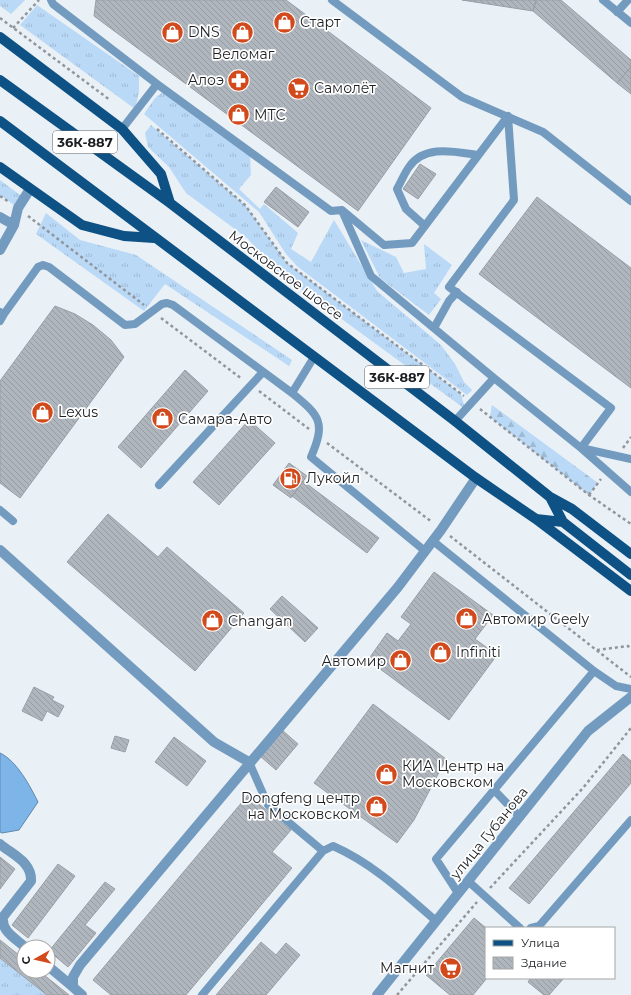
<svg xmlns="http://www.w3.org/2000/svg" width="631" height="995" font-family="Montserrat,sans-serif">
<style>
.grass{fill:url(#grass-tufts)}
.forest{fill:url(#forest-firs)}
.water{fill:#7db5e9;stroke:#6088ad}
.building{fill:url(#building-back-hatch);stroke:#999fa5}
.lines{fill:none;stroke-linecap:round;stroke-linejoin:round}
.path{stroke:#91969b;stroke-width:2.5;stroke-dasharray:3 3;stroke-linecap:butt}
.lane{stroke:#739bbf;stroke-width:8}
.street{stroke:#739bbf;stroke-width:10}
.primary{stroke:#0e5285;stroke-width:10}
.labels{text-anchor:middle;stroke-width:3.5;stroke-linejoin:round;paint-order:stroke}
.shield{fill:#fff;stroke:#606264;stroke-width:1}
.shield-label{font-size:13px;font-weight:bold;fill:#1c1e21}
.poi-label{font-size:14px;fill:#1c1e21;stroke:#fff;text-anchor:start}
.street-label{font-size:14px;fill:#1c1e21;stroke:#fff}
</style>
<defs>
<pattern id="grass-tufts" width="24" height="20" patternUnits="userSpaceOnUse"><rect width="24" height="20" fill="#bad9f7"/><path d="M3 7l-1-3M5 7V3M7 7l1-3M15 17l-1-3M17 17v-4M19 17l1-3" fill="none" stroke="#9fbad3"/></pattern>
<pattern id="forest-firs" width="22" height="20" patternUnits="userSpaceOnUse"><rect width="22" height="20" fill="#bad9f7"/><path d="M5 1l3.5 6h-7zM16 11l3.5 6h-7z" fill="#9fbad3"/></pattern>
<pattern id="building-back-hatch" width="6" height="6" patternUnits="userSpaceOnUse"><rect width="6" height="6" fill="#b0b6bd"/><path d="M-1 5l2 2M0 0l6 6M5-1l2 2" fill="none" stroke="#979ca2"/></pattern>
</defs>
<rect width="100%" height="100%" fill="#e9f0f6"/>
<!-- grass -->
<path class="grass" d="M0,0H25L11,14L0,6Z
M37,5L139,76V92L135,109L20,25Z
M163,92L250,156L251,175L239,189L260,209L264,204L298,233L291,249L311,262L334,220L377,291L441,345L455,364L464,382L472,390L467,395L298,267L286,254L259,212L144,114L155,98Z
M151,125L245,205L287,263L461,394L465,409L280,274L247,238L186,193L169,167L148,147L145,133Z
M0,180L24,198L18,208L0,195Z
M46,213L80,240L136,255L292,360L289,366L165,284L144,311L36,234Z
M361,240L396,257L404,273L426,269L424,244L452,265L434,293L441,299L429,315L380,278Z
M0,942L24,971L69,995H0Z"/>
<!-- forest -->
<path class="forest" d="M492,405L598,483L589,495L490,417Z"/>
<!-- water -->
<path class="water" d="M0,753C17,761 30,786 38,802L19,830L2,833L0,832Z"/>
<!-- building -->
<path class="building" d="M96,0H286L431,108L358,211L94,16Z
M462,0H536L533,11Z
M536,0H561L631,60V67L617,83L533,11Z
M631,67V94L617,83Z
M420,164L436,174L418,199L403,189Z
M276,187L309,212L298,227L264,202Z
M537,197L631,268V388L479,274Z
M55,306L75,314L93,325L111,340L124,357L20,498L0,483V381Z
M185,370L208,391L141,468L118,447Z
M249,420L275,443L219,505L193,482Z
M289,463L307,476L291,498L273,485Z
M303,481L379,538L367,553L292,496Z
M108,514L158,557L167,547L244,613L195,671L67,562Z
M434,572L493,615L475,639L497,655L449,720L368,660L387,633L398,641L411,624L401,617Z
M282,596L318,628L305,642L270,609Z
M34,687L54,697L52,700L64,706L58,717L47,711L42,721L22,711Z
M373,704L446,759L414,820L397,843L314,783Z
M282,730L298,744L276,770L260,756Z
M115,736L129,740L125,752L111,748Z
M174,737L206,761L187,786L155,762Z
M623,754L631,761V783L529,904L509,888Z
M248,795L291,830L272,852L292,868L186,995H111L93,980Z
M0,857L15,869L0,889Z
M58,864L75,876L28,938L12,925Z
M105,882L115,889L85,925L96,933L68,967L49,951Z
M474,918L486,928L487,978L473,995H450L426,975Z
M0,940L24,959V971H39L69,995H47L0,958Z
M261,942L276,955L286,943L300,955L266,995H216Z
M529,978H564L549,995H544L528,982L530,979Z"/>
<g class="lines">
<!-- path -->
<path class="path" d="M0,18L110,100
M13,28L39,0
M157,129L245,205L287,263L464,396
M0,196L9,202
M28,216L144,305
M161,318L242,379
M259,391L309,429
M480,409L589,495L631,524
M327,443L432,522
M623,448L631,437
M589,495L601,479
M450,536L631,677
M597,650L628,646L631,649
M490,888L583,788L631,728
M397,995L477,902"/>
<!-- lane -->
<path class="lane" d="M51,0L53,4L157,84L331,211L342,210L384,245L412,243L508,116
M332,0L462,97L543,132L631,201
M603,0L631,23
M617,12L628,0
M508,116L514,200L449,287L611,408L581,448L631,459
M122,129L157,84
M343,213L371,276L494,378
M425,226L406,209L397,189C401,182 404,174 409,167C425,144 455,152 478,155
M0,312L4,314L38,267L43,265L49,267L125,325L135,324L162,304L167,303L173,305L292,393
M0,321L4,314
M434,328L449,301L457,292
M314,357L292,393C320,416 326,422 311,457L425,551
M455,421L494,378L581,448L631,492
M159,485L263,372
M0,510L13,521
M433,541L594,671L616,686L631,689
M494,790L520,817
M323,851L333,846C372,863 404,893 436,921
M468,881L520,928
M458,893L436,859L594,671
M531,928L539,926L631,820
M202,995L323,851L268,805L249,762"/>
<!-- street -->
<path class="street" d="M0,217L14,225
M0,250L14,225L18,208L30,189
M0,550L214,742L249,762
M0,844C13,855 32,862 31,881L3,917C1,931 15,938 25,947
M48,966L73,987
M82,995L73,987V977L80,965L398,587L441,530L476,478
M377,995L588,731L631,697"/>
<!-- primary -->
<path class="primary" d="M0,37L122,129L161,174L170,203
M0,80L170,203L455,421L550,497L572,509L631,554
M0,121L476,478L536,519L631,591
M0,167L82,225L124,236L154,238
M550,497L563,522L631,575
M536,519L563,522"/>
</g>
<!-- icons -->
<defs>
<symbol id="shop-disc" viewBox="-11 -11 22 22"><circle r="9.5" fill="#d24a1c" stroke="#fff"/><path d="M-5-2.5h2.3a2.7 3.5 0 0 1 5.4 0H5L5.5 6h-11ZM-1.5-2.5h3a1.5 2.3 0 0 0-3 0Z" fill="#fff"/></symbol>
<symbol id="pharmacy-disc" viewBox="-11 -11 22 22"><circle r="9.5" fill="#d24a1c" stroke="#fff"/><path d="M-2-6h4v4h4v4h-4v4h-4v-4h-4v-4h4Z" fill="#fff"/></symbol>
<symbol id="supermarket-disc" viewBox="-11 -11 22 22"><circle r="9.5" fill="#d24a1c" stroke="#fff"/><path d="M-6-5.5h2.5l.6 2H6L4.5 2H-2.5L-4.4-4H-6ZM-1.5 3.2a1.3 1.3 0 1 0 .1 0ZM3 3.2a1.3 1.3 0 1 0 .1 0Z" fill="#fff"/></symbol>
<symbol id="fuel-disc" viewBox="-11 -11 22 22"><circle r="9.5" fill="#d24a1c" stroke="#fff"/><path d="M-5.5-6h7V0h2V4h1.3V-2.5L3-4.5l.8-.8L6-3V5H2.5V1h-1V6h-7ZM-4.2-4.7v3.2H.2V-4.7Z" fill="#fff"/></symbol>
</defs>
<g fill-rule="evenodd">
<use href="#shop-disc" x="272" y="10" width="25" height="25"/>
<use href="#shop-disc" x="160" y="20" width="25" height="25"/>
<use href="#shop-disc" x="230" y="20" width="25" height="25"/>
<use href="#pharmacy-disc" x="226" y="68" width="25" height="25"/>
<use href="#supermarket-disc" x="286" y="76" width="25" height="25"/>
<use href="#shop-disc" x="226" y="102" width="25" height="25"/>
<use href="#shop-disc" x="30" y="400" width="25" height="25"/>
<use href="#shop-disc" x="150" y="406" width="25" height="25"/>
<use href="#fuel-disc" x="278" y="466" width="25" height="25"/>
<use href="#shop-disc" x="454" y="606" width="25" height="25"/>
<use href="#shop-disc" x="200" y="608" width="25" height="25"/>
<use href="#shop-disc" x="428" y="640" width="25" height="25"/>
<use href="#shop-disc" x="388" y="648" width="25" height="25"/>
<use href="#shop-disc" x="374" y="762" width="25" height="25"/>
<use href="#shop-disc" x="364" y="794" width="25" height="25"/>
<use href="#supermarket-disc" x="438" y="956" width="25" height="25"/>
</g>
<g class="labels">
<!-- shield labels -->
<g class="shield">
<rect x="53" y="131" width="64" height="22" rx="3"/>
<rect x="365" y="366" width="64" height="22" rx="3"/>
</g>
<g class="shield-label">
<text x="85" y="147">36К-887</text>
<text x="397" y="382">36К-887</text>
</g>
<!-- poi labels -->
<g class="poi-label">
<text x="300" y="27">Старт</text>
<text x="188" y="37">DNS</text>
<text x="243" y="59" text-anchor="middle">Веломаг</text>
<text x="224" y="85" text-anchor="end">Алоэ</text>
<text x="314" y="93">Самолёт</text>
<text x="254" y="120">МТС</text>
<text x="58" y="417">Lexus</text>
<text x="178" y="424">Самара-Авто</text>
<text x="306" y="483">Лукойл</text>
<text x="482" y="624">Автомир Geely</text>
<text x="228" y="626">Changan</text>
<text x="456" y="657">Infiniti</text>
<text x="386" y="666" text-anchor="end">Автомир</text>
<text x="402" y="771">КИА Центр на<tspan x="402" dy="16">Московском</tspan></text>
<text x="360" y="803" text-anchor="end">Dongfeng центр<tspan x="360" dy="16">на Московском</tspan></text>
<text x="434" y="973" text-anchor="end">Магнит</text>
</g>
<!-- street labels -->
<g class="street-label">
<text transform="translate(286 275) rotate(37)" y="5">Московское шоссе</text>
<text transform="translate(489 833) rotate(-51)" y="5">улица Губанова</text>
</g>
</g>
<!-- legend -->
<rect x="485" y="927" width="130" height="52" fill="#ffffff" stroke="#a4a5a6"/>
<rect x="493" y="940" width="20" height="6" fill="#0e5285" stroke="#a4a5a6"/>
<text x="521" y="947" font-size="12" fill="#1c1e21">Улица</text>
<rect x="493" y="957" width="20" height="12" fill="url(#building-back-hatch)" stroke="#a4a5a6"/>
<text x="521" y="967" font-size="12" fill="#1c1e21">Здание</text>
<!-- north arrow -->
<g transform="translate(36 959) rotate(262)"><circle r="19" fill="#ffffff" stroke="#a4a5a6"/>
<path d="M0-3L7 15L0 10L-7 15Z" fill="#d24a1c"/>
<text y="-6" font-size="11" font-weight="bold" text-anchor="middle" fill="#1c1e21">С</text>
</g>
</svg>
